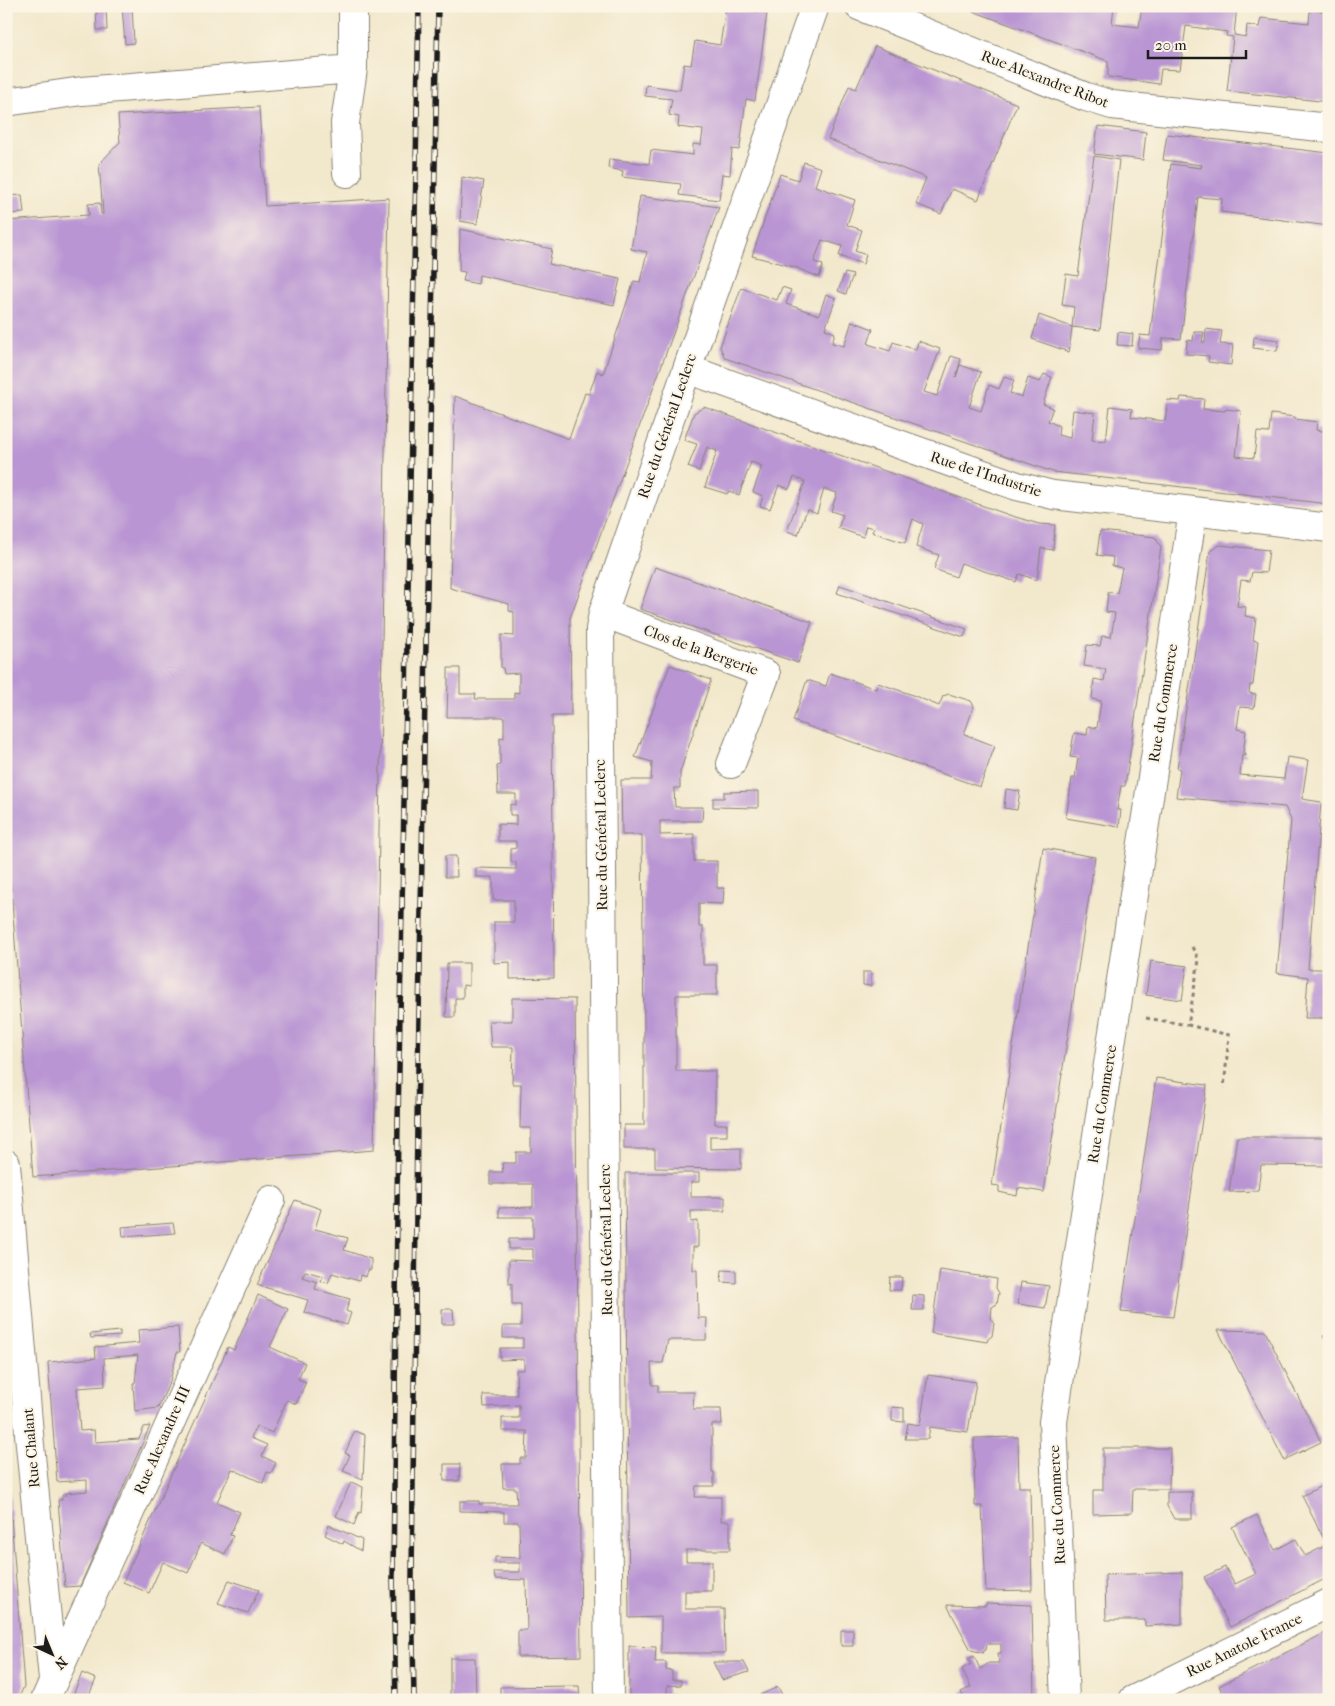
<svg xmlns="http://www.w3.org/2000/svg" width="1335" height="1706" font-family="'IM FELL French Canon',serif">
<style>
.building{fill:#b995d3}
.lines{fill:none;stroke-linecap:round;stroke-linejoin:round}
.minor-casing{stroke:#878274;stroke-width:30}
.path{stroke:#878274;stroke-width:3;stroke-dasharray:4 4;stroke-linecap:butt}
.minor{stroke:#fff;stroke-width:28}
.rail-casing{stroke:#1c1c1c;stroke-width:5.5}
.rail{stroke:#fcf5e5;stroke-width:4;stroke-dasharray:11;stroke-linecap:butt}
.labels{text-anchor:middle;stroke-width:4;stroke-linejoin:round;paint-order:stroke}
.street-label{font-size:15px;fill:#1c1c1c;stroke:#fcf5e5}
</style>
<rect width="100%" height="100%" fill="#fcf5e5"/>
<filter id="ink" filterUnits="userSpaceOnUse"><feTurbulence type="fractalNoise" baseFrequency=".02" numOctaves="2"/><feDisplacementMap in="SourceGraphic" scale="10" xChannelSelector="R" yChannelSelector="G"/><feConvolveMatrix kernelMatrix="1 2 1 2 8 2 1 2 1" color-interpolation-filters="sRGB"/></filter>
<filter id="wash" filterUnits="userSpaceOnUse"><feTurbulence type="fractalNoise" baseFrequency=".0096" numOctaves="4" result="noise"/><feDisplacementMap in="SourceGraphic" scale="20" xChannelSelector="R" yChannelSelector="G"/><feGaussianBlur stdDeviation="1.12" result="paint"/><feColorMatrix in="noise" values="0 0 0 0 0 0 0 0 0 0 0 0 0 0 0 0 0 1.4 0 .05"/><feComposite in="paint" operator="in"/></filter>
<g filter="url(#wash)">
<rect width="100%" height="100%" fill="#f2e8cc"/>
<g id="blocks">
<!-- building -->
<path class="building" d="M97,6H106L107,30H97L96,9L98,8Z
M122,6H132L134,43L125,44Z
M959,6H1114L1112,24L1139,27L1142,6H1237L1234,35L1246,37L1247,25L1259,27L1261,18L1309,23L1310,10L1329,12V102L1227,91L1233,37L1226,36L1227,32L1186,26L1180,70L1161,69L1159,84L1108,77V61Z
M726,7L767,13L755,101L746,99L740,147L739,150L732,149L730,175L722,174L719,200L679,195L681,184L622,177L623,171L608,168L609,159L649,164L651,150L693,155V144L701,145L703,130L678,127L679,117L669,115L672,99L645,96L646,85L680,90L684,64L691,65L695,41L720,45Z
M875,46L1017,104L978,200L952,189L941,214L916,204L926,178L828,139L849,86L856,89Z
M259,107L265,206L389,198L374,1150L33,1177L6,824V221L89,215L88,204L100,203L101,214H103L99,164L120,142L118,115Z
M1098,126L1146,132L1143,160L1094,154Z
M1167,134L1329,153V226L1221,212L1222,199L1198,197L1181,339L1163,338L1162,350L1138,348L1140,335L1150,336L1171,164L1201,168L1202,165L1163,160Z
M1094,156L1119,160L1100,330L1072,327L1074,307L1062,305L1066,274L1078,276Z
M804,162L821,168L815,186L855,200L847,225L862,230L855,251L866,255L863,264L839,256L842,246L822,240L814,262L823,265L819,277L801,270L798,268L752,256L780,174L798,180Z
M462,177L484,181L477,224L460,221Z
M22,195L24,213L6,214V196Z
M640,196L719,207L570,618L571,716H552L554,978L510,979V962L494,963V922H514V900H493V877H476V868L516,869V862H511V849L516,848V841H498V824L516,825V815H510V804L516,805V794H498L497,766L500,765V737L504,738V717H447L448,679V668H460V694H476L475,699H514V692L519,693V673L504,674L503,668H501V635L514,636V612L509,611V604L450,588L455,396L569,439L585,393L589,394L597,371L603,374L634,281L640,282L647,252L631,249Z
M460,229L552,249L549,264L620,279L614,305L479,275L478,284L463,281L465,272L459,271Z
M845,273L853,275L846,294L838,291Z
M782,287L791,290L786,304L819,315L826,294L836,298L825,329L835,333L832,343L844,346L852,321L873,329L868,344L890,351L893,342L916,350L918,341L940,349L924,392L937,396L951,356L961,359L956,377L960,365L981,372L969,407L981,411L989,385L999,389L1004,377L1014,380L1010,393L1022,397L1028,378L1040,382L1044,374L1052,377L1043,404L1053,408L1048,421L1059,426L1058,435L1070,438L1073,410L1095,413L1092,440L1106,441L1110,406L1132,409L1131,417L1165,421L1168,400L1180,401L1181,397L1204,399L1203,409L1225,411L1226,409L1241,411L1236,456L1254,458L1257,432L1269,433L1271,414L1295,417V419L1317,422L1316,430L1329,432V504L1053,472L725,358L720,347L741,288L777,300Z
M1039,315L1072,327L1069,352L1032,339Z
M1206,329L1222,331L1220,344L1233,345L1231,365L1208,362L1209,356L1186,354L1187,340L1193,341L1194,332H1204L1202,342H1205Z
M1118,332L1133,334L1132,346L1117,345Z
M1254,337L1279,340L1277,351L1253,348Z
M704,407L1009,515L1039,524L1055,525L1053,550L1041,548L1037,580L1019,574L1016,582L961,563L956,577L934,569L939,555L916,547L923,524L913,519L905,543L872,532L874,528L866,526L863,537L838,528L843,515L831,511L837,493L824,489L817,513L807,509L798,535L787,531L805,482L794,477L789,489L779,485L770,509L760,506L763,496L753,492L762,466L751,462L739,495L729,491L727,494L705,487L717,451L707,447L699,471L688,467L697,444L684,440L694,413Z
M1100,531L1155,537L1161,547L1125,786H1121L1118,803L1117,810H1121L1119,827L1066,818L1072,778H1075L1078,758L1070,757L1074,733L1087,735L1088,726L1097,728L1101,701L1092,699L1094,679L1104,681L1106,669L1084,666L1087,645L1100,646L1102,636L1111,637L1115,613L1106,612L1108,592L1117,593L1122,568L1112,566L1113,557L1097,555Z
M1220,545L1269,550L1266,573L1252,572L1250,581L1241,580L1237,606L1246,607L1245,616L1256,618L1253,640L1258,641L1253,685H1250L1249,693L1256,694L1254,708L1240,707L1237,729L1246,731L1243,753H1246V756L1242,755L1240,775L1284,779L1287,757L1308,760L1302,799L1321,802L1308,969H1325L1326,1018H1305L1308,977L1277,973L1291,820L1285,807L1176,797L1180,769L1177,768L1209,558L1210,551Z
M655,567L812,622L798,663L640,609Z
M840,585L967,629L964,637L837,593Z
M670,665L711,680L680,772V788H674L675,807H703L702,821H660V835L694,834V861H717V888H724L723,904L699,903V927H703V965H717V995H676V1071H715V1124H727V1136H710V1149L741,1148V1169L655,1168V1149H624V1125H644V1032L642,835H622L621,780H651L652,762L635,757Z
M830,673L876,689L878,683L910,694L939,706L943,696L949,694L971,701L974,706L964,734L995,746L980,787L793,721L807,680L826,686Z
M1006,789L1020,791L1017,810L1004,808Z
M758,791V808L713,807V798H724V792Z
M1043,848L1095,857L1044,1192L1018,1188L1017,1196L999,1192V1186L992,1185Z
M445,856H456L457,877H445Z
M1151,961L1187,966L1182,1000L1146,995Z
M447,963H469V986L463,985V998H455V1017H446Z
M863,972H871V986L863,985Z
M512,998L575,999L581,1656L518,1657V1630H527L526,1580L495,1579L494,1572H520V1563H495V1557L520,1558L519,1522H504V1512L460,1511V1501H479V1504H517L516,1488H503L502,1464H520V1458H526L527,1431H502V1418H519V1405L484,1407L483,1395H517L516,1370H524V1359L500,1360V1348H523V1338H503V1326H521V1305H512V1283L509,1284V1260L533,1261V1249H509V1239H533V1217H499V1208L533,1207V1184H490V1172H503L502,1163H516V1152H531V1128H520L521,1084H512L513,1047H491L489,1021H512Z
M1156,1078L1207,1085L1173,1317L1121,1312Z
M1237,1137H1329V1166L1261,1165L1258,1191L1229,1192Z
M625,1173H699V1182H691V1197H725V1211H691V1222L698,1221V1247H693V1270H697L698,1318H707L706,1340H668L663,1363H651L652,1385H658V1392H694L693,1409H721L722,1424H712V1472H714V1486H696L695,1497H721V1521H730V1550H686V1561H712V1591H685V1609H724L725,1653H661V1617L629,1618Z
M295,1200L321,1209L315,1229L348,1238L344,1250L371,1259V1270H368L366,1277L360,1275L359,1281L332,1273L328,1283L321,1281L323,1276L305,1271L302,1277L317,1282L315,1289L350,1299L346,1311L351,1313L347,1325L304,1312L308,1300L257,1285Z
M173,1223L175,1233L123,1237L122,1227Z
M722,1270L736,1271V1283L721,1282Z
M940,1270L997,1279L996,1288L999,1293L997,1304L992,1307L991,1318L994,1323L992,1336L988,1339L987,1342L931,1333Z
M890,1277H902L901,1290H889Z
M1021,1282L1049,1286L1045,1308L1018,1304Z
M258,1295L288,1309L270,1347L305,1363L298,1379L306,1382L296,1404L287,1400L272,1433L256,1426L251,1438L267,1445L262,1456L276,1463L271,1473L267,1472L263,1483L232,1469L217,1502L240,1512L230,1535L233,1536L225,1554L201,1543L188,1573L163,1562L149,1593L123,1582L228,1347L234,1350Z
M913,1295L924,1296V1310H912Z
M442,1309H453L454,1324H442Z
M178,1327L180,1352H177L170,1381L158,1408L135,1411L133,1383H135L138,1355L104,1358L105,1386L77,1388L80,1431L94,1430L95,1442L139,1439L144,1427L150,1426L80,1586L65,1587L58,1500H62V1495H66V1493L87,1491V1480L57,1482L48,1362L96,1358L95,1347L139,1343L138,1330Z
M1218,1330L1265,1331L1321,1442L1284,1460Z
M120,1331V1336L91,1338L90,1334Z
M1329,1333V1348L1323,1336Z
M928,1375L976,1382L968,1432L930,1427L928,1439H905L908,1423L920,1425Z
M892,1407L904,1408V1422L892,1421Z
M355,1431L365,1435L363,1479L343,1471L350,1455L345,1453Z
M1018,1437L1019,1487H1030L1032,1590L986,1591L982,1506H975L974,1438Z
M1103,1448H1170L1169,1489H1133L1132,1513L1093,1514V1490H1103Z
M444,1464H460L459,1481H444Z
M6,1476H8L24,1686L18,1700H6Z
M351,1482L363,1487L361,1513L359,1512L354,1525L336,1516Z
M1329,1482V1577L1230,1627L1204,1577L1225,1567L1235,1584L1256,1574L1232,1527L1257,1515L1275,1550L1296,1539L1305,1556L1327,1545L1302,1496Z
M1167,1492H1192V1519H1174L1167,1506Z
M329,1525L362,1540L361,1551L344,1541L343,1544L325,1535Z
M1182,1572V1624L1145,1626V1620H1106L1105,1575Z
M229,1580L259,1590L248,1613L218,1603Z
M986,1603L1032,1605L1034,1700H965L961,1692L971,1687L962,1669L971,1664L968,1659L974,1656L980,1669L989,1663H999L998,1653H1001V1644H987L986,1650L983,1651L984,1653L971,1650L947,1605L986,1606Z
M841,1630H853V1646H841Z
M1329,1631V1700H1226L1219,1686Z
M629,1646L656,1647L655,1662H666V1670L672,1671V1680H681V1685L667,1686V1694H672V1700H629Z
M450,1658H475L476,1700H450Z
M713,1662H744L749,1672L722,1680Z
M82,1673L96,1679L87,1700H71Z
M579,1686L580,1700H500V1687Z
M778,1687L785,1700H763L760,1695Z"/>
</g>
</g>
<g filter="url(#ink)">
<use href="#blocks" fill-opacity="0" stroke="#878274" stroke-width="1"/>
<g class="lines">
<defs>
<path id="minor" d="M859,6L1086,97L1112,105L1329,128
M6,102L82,91L353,69
M347,173L345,123L353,69V6
M687,369L1017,486L1053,495L1193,511L1329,528
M603,613L766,674L731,764
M6,1164L30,1445L53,1679
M45,1700L271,1200
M609,1700L600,629L603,613L687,369L815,6
M1065,1700L1053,1422L1193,511
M1133,1700L1329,1603"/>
</defs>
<!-- minor casing -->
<use href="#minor" class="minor-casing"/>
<!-- path -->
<path class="path" d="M1192,947L1199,960L1188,1025L1229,1035L1224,1088
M1146,1018L1188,1025"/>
<!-- minor -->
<use href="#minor" class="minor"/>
<defs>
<path id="rail" d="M396,1700L393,1578L398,1121L419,6
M414,1700L412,1577L417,1122L438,6"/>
</defs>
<!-- rail casing -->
<use href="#rail" class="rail-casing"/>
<!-- rail -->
<use href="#rail" class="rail"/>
</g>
</g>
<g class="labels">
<!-- street labels -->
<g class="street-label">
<text transform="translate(1045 79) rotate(21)" y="5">Rue Alexandre Ribot</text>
<text transform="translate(667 426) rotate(-71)" y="5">Rue du Général Leclerc</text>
<text transform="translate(986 474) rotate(18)" y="5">Rue de l'Industrie</text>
<text transform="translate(701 650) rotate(20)" y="5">Clos de la Bergerie</text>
<text transform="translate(1163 703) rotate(-81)" y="5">Rue du Commerce</text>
<text transform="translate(601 835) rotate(-91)" y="5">Rue du Général Leclerc</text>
<text transform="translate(1102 1104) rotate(-81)" y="5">Rue du Commerce</text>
<text transform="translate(606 1240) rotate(-91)" y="5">Rue du Général Leclerc</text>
<text transform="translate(162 1440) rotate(-66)" y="5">Rue Alexandre III</text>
<text transform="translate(31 1448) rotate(-95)" y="5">Rue Chalant</text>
<text transform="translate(1057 1505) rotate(-93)" y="5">Rue du Commerce</text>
<text transform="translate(1244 1645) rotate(-26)" y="5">Rue Anatole France</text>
</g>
</g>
<!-- margin -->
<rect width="1335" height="1706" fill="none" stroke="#fcf5e5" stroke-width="25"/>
<!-- north arrow -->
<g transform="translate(52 1654) rotate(136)" stroke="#fcf5e5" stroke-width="4" paint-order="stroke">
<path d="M0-4L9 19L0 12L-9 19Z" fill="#1c1c1c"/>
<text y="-8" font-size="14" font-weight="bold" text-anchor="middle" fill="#1c1c1c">N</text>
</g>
<!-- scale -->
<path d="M1148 50v8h98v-8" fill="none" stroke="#1c1c1c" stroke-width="2.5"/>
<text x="1155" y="50" font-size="15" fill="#1c1c1c" stroke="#fcf5e5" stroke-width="4" paint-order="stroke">20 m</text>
</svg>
